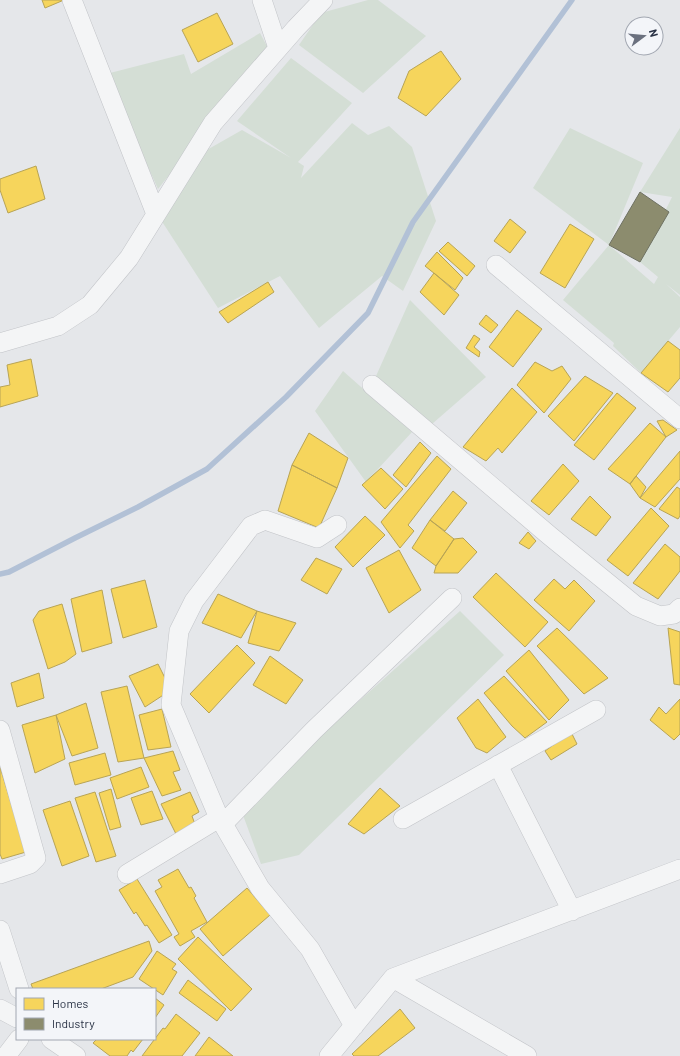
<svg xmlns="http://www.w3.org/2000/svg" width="680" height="1056" font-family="Barlow,sans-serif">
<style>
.green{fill:#d4ded5}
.homes{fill:#f6d55c;stroke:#b8a455}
.industry{fill:#8c8c6e;stroke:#6e7162}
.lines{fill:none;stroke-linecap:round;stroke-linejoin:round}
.stream{stroke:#b2c1d6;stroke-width:5.5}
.minor-casing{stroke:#c2c4c8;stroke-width:20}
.minor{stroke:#f4f5f6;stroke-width:19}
</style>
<rect width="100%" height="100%" fill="#e5e7ea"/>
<!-- green -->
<path class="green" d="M368,0H378L426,36L363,93L299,45L321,13Z
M260,33L269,50L158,189L106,74L184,54L191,74Z
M291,58L352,103L298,162L304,166L301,178L352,123L368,135L389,126L412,147L436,221L403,291L382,276L319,328L280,276L218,308L161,220L205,151L242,130L291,158L237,121Z
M570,128L643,163L609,245L654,284L658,277L640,262L672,197L640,192L680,128V295L666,284L680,297V327L641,373L613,346L614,343L563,300L609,245L533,188Z
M410,300L486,377L432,424L372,385Z
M343,371L412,432L366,482L315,411Z
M460,611L504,655L299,855L261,864L240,807Z"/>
<!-- homes -->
<path class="homes" d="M42,0H64L45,8Z
M217,13L233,44L198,62L182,30Z
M441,51L461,79L426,116L398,98L409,71Z
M36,166L45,199L8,213L0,190V179Z
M510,219L526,232L510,253L494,241Z
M570,224L594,239L565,288L540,273Z
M448,242L475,266L467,276L439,251Z
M437,252L463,278L455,290L425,266Z
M434,273L459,295L444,315L420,292Z
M268,282L274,292L228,323L219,312Z
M517,310L542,329L513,367L489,347Z
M486,315L498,325L491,333L479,324Z
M474,335L480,339L474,347L480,352L479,357L466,348Z
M668,341L680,350V378L668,392L641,373Z
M31,359L38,396L0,407V387L10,385L7,365Z
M535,362L552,371L562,366L571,379L544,413L517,385Z
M585,376L613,393L574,441L548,416Z
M512,388L537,412L502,453L498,448L486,461L463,447Z
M617,393L636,408L594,460L574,445Z
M663,420L677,430L666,437L657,421Z
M650,423L666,437L630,484L608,469Z
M309,433L348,458L337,488L292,465Z
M420,442L431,453L406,487L393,475Z
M680,451V479L655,507L640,498Z
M437,456L451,469L408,525L414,531L400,548L381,522Z
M563,464L579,481L549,515L531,501Z
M292,465L337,488L319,528L278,511Z
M381,468L403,489L385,509L362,485Z
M636,476L646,487L640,498L630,484Z
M677,487L680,489V516L678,519L659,509Z
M453,491L467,503L445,531L430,520Z
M590,496L611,517L596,536L571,519Z
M651,508L669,526L628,576L607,560Z
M365,516L385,535L353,567L335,547Z
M430,520L454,539L436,566L412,548Z
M528,532L536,541L529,549L519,543Z
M463,538L477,552L458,573H434L436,566L454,539Z
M665,544L680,557V571L658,599L633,583Z
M399,550L421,590L389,613L366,568Z
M316,558L342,569L327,594L301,580Z
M496,573L548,622L525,647L473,597Z
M554,579L565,589L574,580L595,601L569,631L534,600Z
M145,580L157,627L123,638L111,589Z
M102,590L112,643L82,652L71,599Z
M218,594L257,611L241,638L202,623Z
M62,604L76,654L65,662L48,669L33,620L39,611Z
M257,611L296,623L279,651L248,643Z
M557,628L608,678L584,694L537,646Z
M668,628L680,632V685L674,684Z
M237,645L255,663L209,713L190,694Z
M529,650L569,700L549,720L506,671Z
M270,656L303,680L286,704L253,685Z
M158,664L171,690L145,707L129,676Z
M39,673L44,698L17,707L11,683Z
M504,676L547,722L525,738L512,726L484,693Z
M127,686L144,758L118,762L101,692Z
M478,699L506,737L487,753L476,748L457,718Z
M680,699V734L674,740L650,720L659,707L666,714Z
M86,703L98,748L72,756L56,715Z
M162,709L171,747L148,750L139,715Z
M56,715L65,759L35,773L22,725Z
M571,732L577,744L551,760L545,751Z
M173,751L180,770L173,772L181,790L162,796L144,758Z
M105,753L111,775L75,785L69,763Z
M0,767L26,852L2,859L0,854Z
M141,767L149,787L117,799L110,778Z
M380,788L400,806L364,834L348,824Z
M111,789L121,827L110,830L99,793Z
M152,791L163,819L141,825L131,798Z
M95,792L116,856L96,862L75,798Z
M190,792L199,812L192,816L196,827L177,836L161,804Z
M70,801L89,856L62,866L43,810Z
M178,869L189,888L191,887L196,896L194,898L207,922L191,931L195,937L180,946L174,937L179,934L155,891L162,887L158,880Z
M137,879L172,935L159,943L147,925L145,926L136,912L134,914L119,890Z
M247,888L270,915L223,956L200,929Z
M198,937L252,989L231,1011L178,959Z
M149,941L152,951L133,977L101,989H33L31,984Z
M157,951L176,964L172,969L177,972L163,995L139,979Z
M188,980L226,1009L217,1021L179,993Z
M155,998L164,1005L155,1018Z
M400,1009L415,1028L378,1056H354L352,1054Z
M176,1014L200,1033L182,1056H142L163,1028L165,1029Z
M209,1037L233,1056H195Z
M97,1039H143L133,1052L131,1050L127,1056H110L93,1043Z"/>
<!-- industry -->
<path class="industry" d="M640,192L669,212L640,262L609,245Z"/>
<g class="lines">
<!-- stream -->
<path class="stream" d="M0,574L9,572L75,538L138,507L207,469L286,397L368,313L413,222L572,0"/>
<defs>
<path id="minor" d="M72,0L156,214
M262,0L278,48
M496,265L680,419
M0,343L58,326L90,305L129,258L213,123L296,28L323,0
M372,385L550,536L636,606L660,616L674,614L680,608
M337,525L317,538L265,520L251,526L194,601L179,631L171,705L219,818L223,824L260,888L310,949L354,1026
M0,730L36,858L30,864L0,874
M498,765L572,911
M403,819L596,710
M223,824L314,730L452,598
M127,874L219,818
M0,930L19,989
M393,978L527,1056
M0,1009L17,1018
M51,1039L76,1056
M6,1056L19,1039
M329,1056L393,978L680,869"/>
</defs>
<!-- minor casing -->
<use href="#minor" class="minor-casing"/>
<!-- minor -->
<use href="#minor" class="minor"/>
</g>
<!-- legend -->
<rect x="16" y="988" width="140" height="52" fill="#f3f5f9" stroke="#a2a7b1"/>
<rect x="24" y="998" width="20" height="12" fill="#f6d55c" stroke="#a2a7b1"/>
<text x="52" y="1008" font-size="12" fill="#293245">Homes</text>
<rect x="24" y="1018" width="20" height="12" fill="#8c8c6e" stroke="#a2a7b1"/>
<text x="52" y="1028" font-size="12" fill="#293245">Industry</text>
<!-- north arrow -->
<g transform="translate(644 36) rotate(74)"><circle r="19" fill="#f3f5f9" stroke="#a2a7b1"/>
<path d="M0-3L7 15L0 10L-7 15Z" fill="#6b717f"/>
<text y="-6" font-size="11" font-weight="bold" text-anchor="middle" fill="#293245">N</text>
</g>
</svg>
